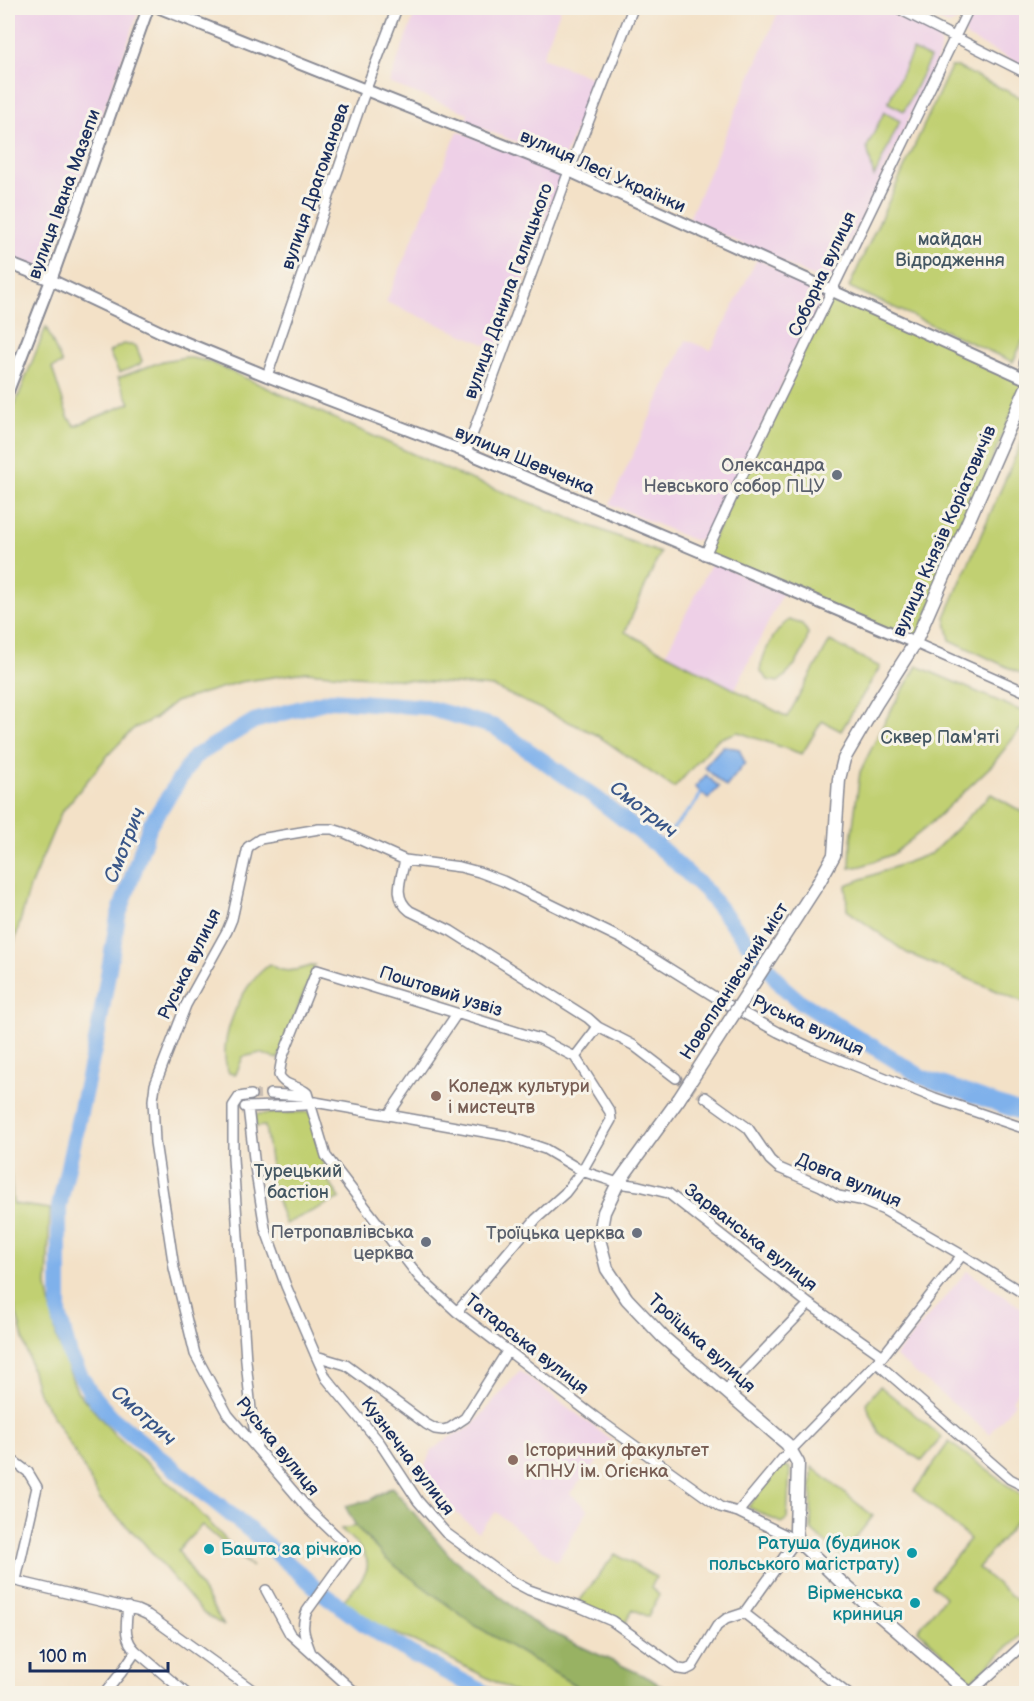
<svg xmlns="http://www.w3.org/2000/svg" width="1034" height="1701" font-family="'Balsamiq Sans',sans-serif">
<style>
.built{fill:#eed0e7}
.green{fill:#c1d072;stroke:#6e8068;stroke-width:1.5}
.forest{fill:#98b264;stroke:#5a7061;stroke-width:1.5}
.water{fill:#7fb1eb;stroke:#4d70a4;stroke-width:1.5}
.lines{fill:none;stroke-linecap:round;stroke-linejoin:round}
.stream{stroke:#7fb1eb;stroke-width:3}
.river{stroke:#7fb1eb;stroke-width:16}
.minor-tunnel{stroke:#c8bdb2;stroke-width:9;stroke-dasharray:9 4.5;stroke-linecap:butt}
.minor-casing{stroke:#878892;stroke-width:12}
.tertiary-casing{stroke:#878892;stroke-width:14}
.secondary-casing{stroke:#878892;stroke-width:15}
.minor{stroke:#fff;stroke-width:9}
.tertiary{stroke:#fff;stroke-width:10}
.secondary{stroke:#fff;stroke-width:12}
.secondary-bridge-casing{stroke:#878892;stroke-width:15;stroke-linecap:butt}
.secondary-bridge{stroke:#fff;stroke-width:12}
.worship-dot{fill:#6b7280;stroke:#f7f3e8;stroke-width:2}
.education-dot{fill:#8d6e63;stroke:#f7f3e8;stroke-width:2}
.culture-dot{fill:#0f9aa8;stroke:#f7f3e8;stroke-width:2}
.labels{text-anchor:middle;stroke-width:6;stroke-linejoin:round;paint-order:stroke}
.street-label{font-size:18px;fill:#1b2f5e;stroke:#f7f3e8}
.park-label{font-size:18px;fill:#445763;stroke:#f7f3e8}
.worship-label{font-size:18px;fill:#5b616d;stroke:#f7f3e8;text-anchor:end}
.education-label{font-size:18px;fill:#785e54;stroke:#f7f3e8;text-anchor:start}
.culture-label{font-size:18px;fill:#0d838f;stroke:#f7f3e8;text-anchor:end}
.water-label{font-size:20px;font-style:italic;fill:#395688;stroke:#f7f3e8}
</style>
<rect width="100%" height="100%" fill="#f7f3e8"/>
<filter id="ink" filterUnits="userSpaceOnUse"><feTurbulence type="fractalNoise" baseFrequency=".0167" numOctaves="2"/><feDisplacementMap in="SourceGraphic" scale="12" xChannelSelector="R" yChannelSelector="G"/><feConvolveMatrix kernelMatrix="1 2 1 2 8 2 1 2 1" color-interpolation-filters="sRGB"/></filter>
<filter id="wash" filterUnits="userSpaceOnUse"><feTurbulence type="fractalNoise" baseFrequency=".008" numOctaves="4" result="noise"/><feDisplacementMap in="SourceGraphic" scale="24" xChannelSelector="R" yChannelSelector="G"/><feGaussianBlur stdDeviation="1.35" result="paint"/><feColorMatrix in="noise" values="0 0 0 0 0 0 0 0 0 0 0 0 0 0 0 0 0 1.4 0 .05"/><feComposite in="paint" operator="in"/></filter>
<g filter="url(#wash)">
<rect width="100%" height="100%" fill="#f3e1c7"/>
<!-- built -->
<path class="built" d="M8,8H132L139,10L47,273L8,256Z
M417,8H561L542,58L597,80L565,156L559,159L466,122L468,113L389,83Z
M780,8H880L934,33L941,43L939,55L872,198L832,277L827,281H822L689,219Z
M913,8H963L956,22L948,25Z
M975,8H1026V67L967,37L964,30Z
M458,131L559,171L562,177L499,350L386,302Z
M757,259L820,289L822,296L821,304L709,534L703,539L693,540L610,504L686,340L711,350Z
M712,562L783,593L735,689L666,653Z
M967,1271L1026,1311V1381L1012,1400L1015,1403L990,1434L895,1356Z
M520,1371L614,1442L570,1493L588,1510L557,1562L496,1512L478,1532L435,1494L423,1470L432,1450L450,1437L471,1427Z"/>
<!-- green -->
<path class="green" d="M913,50L930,58L904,111L888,103Z
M951,67H957L1026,100V334L1013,362L849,287Z
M884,112L900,121L874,177L867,147Z
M832,292L1026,379L915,643L705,555Z
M46,327L62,364L52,368L68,417L75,426L130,403L118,378L163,361L186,357L208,361L457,474L660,553L625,632L787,717L830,641L880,667L841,731L822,721L802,754L738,732L718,739L674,788L595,734L493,687L306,672L240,682L175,702L155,718L133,729L109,754L61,813L30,887L8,964V422Z
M123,344L136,346L142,361L139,365L119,373L109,352Z
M1026,432V676L950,640L945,617Z
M789,620L802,624L808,633C806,651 793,671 778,682L768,680L760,671C763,652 774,631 789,620Z
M917,666L1026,713V722L992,765L928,826L893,854L862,866L850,868L851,841L860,772L886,719Z
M991,794L1026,814V1003L907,953L847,910L846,885L932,853Z
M270,964C283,976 300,969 315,965L278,1059L260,1053L243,1057L236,1074L229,1073C216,1047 237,997 256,977C260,972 265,968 270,964Z
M310,1112L317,1117L326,1178L340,1198L285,1224L268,1175L272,1173L265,1126L256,1127L255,1114Z
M8,1147L13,1204L50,1209L47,1286L57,1340L77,1391L115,1435L184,1496L252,1567L202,1525L178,1550L224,1626L203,1613L142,1541L100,1500L85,1470L37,1390L8,1283Z
M880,1386L942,1437L922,1461L879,1433L866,1403Z
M949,1442L1026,1499V1510L978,1568L1026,1608V1630L972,1681L918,1630L945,1597L932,1585L970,1539L914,1491Z
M781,1464L790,1468L787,1519L781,1523L748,1507Z
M812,1467L873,1516L841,1556L811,1530Z
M356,1526L386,1559L476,1626L588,1693H517L423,1645L373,1624L342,1602C373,1567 379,1564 341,1529Z
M615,1554L656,1577L651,1588L659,1595L648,1617L633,1609L624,1625L577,1604Z"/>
<!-- forest -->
<path class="forest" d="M392,1487L450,1556L531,1621L569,1641L649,1678L672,1693H588L476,1626L386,1559L356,1526L345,1506L370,1500Z"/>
<!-- water -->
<path class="water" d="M723,746L739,749L745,763L726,787L704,767Z
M706,775L719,787L708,799L695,787Z"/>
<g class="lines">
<!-- stream -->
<path class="stream" d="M658,846L697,801L701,793"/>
<!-- river -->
<path class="river" d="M487,1694L410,1653L367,1626L320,1591L252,1532L111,1417L91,1394L70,1356L59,1314V1207L98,1032L118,917L150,825L194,757L254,721L331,700L425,707L495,727L595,797L665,852L705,890L783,987L798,1000L922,1077L1026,1114"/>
</g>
</g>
<g filter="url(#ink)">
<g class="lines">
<!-- minor-tunnel -->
<path class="minor-tunnel" d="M676,1078L705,1097
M251,1095L270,1094"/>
<defs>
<path id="minor" d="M897,8L1026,73
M267,376L366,89L397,8
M466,452L569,171L633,8
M705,555L739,482L969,8
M915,643L1026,692
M405,860C401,879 392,897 410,911L451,931L588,1018L598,1027L575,1057
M598,1027L633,1045L676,1078
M270,1094L304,1096L309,1101L507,1136L545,1149L582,1171L618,1183L639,1186L668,1193L809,1304L883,1356
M251,1095L239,1097L233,1106V1158L246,1361L251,1410L257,1445
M705,1097L748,1128L770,1160L779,1168L821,1186L838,1196L860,1200L884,1210L962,1255L1026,1295
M245,1107L305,1105L309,1101
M248,1107L255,1167L265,1228L286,1286L316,1356L326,1378L380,1443L418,1501L446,1533L512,1581L529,1590L582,1608L612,1621L679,1669L686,1670L692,1667L717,1626L726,1619L744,1613L792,1546L798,1541L738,1512L720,1507L595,1417L457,1312L420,1278L326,1156L307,1093C298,1085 284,1087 279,1075L282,1058L317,970L540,1039L575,1057L610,1112L611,1120L582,1171L565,1193L536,1219L457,1312
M389,1114L456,1015
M316,1356L346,1365L426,1424L435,1429L443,1430L450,1428L465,1418L508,1350
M877,1363L1010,1479L1026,1487
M726,1390L809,1304
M8,1457L28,1472L37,1487L16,1580
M738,1512L783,1458L883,1356L962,1255
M8,1579L137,1610L148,1615L258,1694
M266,1590L290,1634L357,1694
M128,1607C126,1624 123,1639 136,1651
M744,1613L848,1694
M311,1653C305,1637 300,1627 307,1611L348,1554L343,1542L309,1510L228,1415L195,1354L174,1268L155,1142L153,1100L155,1085L186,1005L227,931L232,919L248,847L260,839L319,829H332L345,833L405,860L460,867L479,872L503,881L622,939L723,1002L778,1032L816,1050L935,1098L1026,1129
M970,1693L1026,1642
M104,1694L121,1673L136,1651L187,1694"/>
<path id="tertiary" d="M160,8L569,171L1026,379
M8,263L51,280L165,334L267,376L466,452L915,643
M8,391L51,280L148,8"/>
<path id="secondary" d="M1026,362V364
M819,882L834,855L839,779L844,759L876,704L915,643L1026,389
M679,1099L618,1183L604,1212L599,1239L607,1269L627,1299L663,1337L787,1444L798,1463L796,1530L798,1541L840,1581L970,1694"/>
</defs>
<!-- minor casing -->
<use href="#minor" class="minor-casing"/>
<!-- tertiary casing -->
<use href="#tertiary" class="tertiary-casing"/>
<!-- secondary casing -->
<use href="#secondary" class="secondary-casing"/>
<!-- minor -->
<use href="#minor" class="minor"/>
<!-- tertiary -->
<use href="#tertiary" class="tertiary"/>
<!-- secondary -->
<use href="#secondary" class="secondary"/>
<defs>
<path id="secondary-bridge" d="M679,1099L819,882"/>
</defs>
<!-- secondary-bridge casing -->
<use href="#secondary-bridge" class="secondary-bridge-casing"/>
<!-- secondary-bridge -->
<use href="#secondary-bridge" class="secondary-bridge"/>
</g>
</g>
<!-- markers -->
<g class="worship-dot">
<circle cx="837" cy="475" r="6"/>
<circle cx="637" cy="1233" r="6"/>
<circle cx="426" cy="1242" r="6"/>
</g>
<g class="education-dot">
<circle cx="436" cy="1096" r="6"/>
<circle cx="513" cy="1460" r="6"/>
</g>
<g class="culture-dot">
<circle cx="209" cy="1549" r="6"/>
<circle cx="912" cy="1553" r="6"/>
<circle cx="915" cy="1603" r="6"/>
</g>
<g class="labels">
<!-- street labels -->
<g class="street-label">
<text transform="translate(603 171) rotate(24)" y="6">вулиця Лесі Українки</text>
<text transform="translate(315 186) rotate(-71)" y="6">вулиця Драгоманова</text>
<text transform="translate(64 194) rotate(-70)" y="6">вулиця Івана Мазепи</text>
<text transform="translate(822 274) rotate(-65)" y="6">Соборна вулиця</text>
<text transform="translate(508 291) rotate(-70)" y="6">вулиця Данила Галицького</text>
<text transform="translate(525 460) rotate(23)" y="6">вулиця Шевченка</text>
<text transform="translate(944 531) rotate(-66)" y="6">вулиця Князів Коріатовичів</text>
<text transform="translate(189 964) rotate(-64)" y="6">Руська вулиця</text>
<text transform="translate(734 981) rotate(-57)" y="6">Новопланівський міст</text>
<text transform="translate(441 991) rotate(18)" y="6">Поштовий узвіз</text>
<text transform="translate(808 1025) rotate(25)" y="6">Руська вулиця</text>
<text transform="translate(849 1180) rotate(23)" y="6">Довга вулиця</text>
<text transform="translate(751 1237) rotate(38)" y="6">Зарванська вулиця</text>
<text transform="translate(702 1343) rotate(42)" y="6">Троїцька вулиця</text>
<text transform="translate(527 1344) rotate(38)" y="6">Татарська вулиця</text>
<text transform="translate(278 1446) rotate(51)" y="6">Руська вулиця</text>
<text transform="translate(408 1456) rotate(53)" y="6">Кузнечна вулиця</text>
</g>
<!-- park labels -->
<g class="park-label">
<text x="950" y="245">майдан<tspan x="950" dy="21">Відродження</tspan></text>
<text x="940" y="743">Сквер Пам'яті</text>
<text x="298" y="1177">Турецький<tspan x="298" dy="21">бастіон</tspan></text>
</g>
<!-- worship labels -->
<g class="worship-label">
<text x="825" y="471">Олександра<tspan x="825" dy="21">Невського собор ПЦУ</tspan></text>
<text x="414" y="1238">Петропавлівська<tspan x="414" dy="21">церква</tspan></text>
<text x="625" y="1239">Троїцька церква</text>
</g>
<!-- education labels -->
<g class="education-label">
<text x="448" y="1092">Коледж культури<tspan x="448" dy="21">і мистецтв</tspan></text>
<text x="525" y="1456">Історичний факультет<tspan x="525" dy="21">КПНУ ім. Огієнка</tspan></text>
</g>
<!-- culture labels -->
<g class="culture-label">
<text x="900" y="1549">Ратуша (будинок<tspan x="900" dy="21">польського магістрату)</tspan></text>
<text x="221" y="1555" text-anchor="start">Башта за річкою</text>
<text x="903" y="1599">Вірменська<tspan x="903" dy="21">криниця</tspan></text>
</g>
<!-- water labels -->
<g class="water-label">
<text transform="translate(644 809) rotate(38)" y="7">Смотрич</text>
<text transform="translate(124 845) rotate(-68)" y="7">Смотрич</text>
<text transform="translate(144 1415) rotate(42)" y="7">Смотрич</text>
</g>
</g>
<!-- margin -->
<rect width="1034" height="1701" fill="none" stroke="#f7f3e8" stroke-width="30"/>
<!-- scale -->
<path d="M30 1662v9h138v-9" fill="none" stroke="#1b2f5e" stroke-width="3"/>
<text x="39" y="1662" font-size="18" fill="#1b2f5e" stroke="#f7f3e8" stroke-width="4.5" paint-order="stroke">100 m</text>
</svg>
